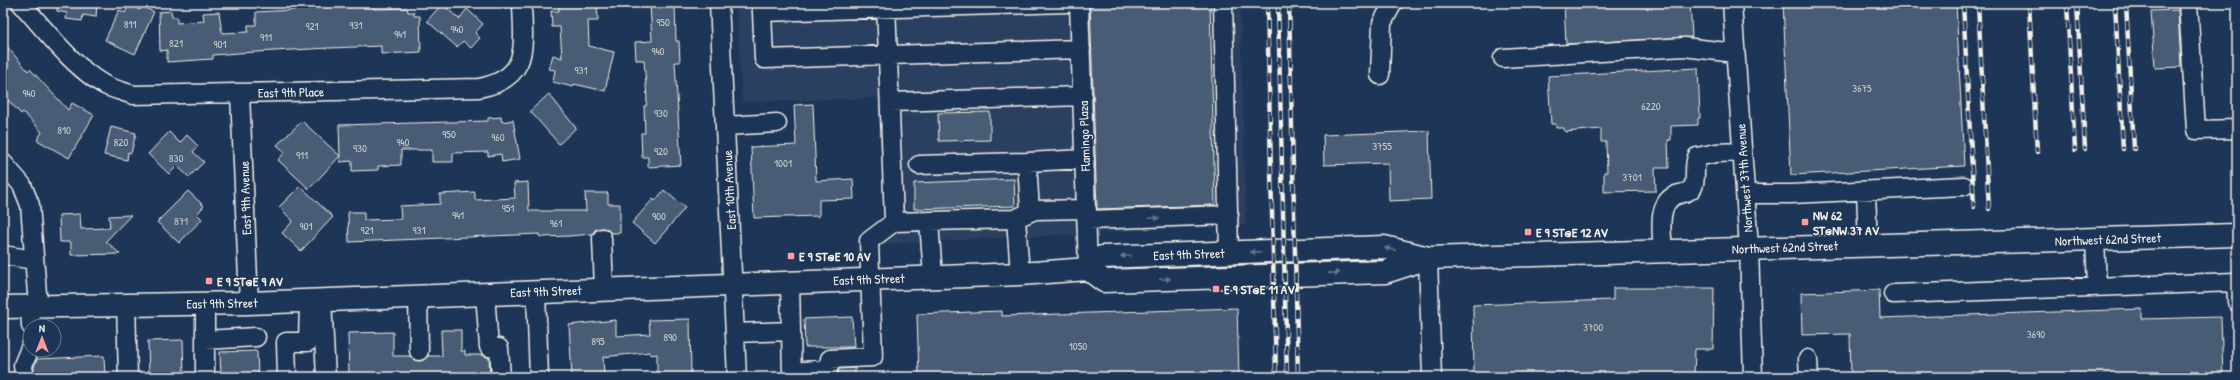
<svg xmlns="http://www.w3.org/2000/svg" width="2240" height="380" font-family="'Patrick Hand',sans-serif">
<style>
.built{fill:#2a4060}
.building{fill:#485b74;stroke:#f4f1e8}
.lines{fill:none;stroke-linecap:round;stroke-linejoin:round}
.minor-casing{stroke:#f4f1e8;stroke-width:21}
.major-casing{stroke:#f4f1e8;stroke-width:25}
.minor{stroke:#1d3557;stroke-width:18}
.major{stroke:#1d3557;stroke-width:22}
.rail-casing{stroke:#f4f1e8;stroke-width:4.5}
.rail{stroke:#1d3557;stroke-width:3;stroke-dasharray:9;stroke-linecap:butt}
.oneway{fill:#68778a}
.poi-dot{fill:#ff9aa2;stroke:#1d3557;stroke-width:1.5}
.labels{text-anchor:middle;stroke-width:3;stroke-linejoin:round;paint-order:stroke}
.number-label{font-size:11px;fill:#c9cccb}
.street-label{font-size:13px;fill:#f4f1e8;stroke:#1d3557}
.poi-label{font-size:13px;font-weight:bold;fill:#f4f1e8;stroke:#1d3557;text-anchor:start}
</style>
<rect width="100%" height="100%" fill="#1d3557"/>
<filter id="ink" filterUnits="userSpaceOnUse"><feTurbulence type="fractalNoise" baseFrequency=".025" numOctaves="2"/><feDisplacementMap in="SourceGraphic" scale="8" xChannelSelector="R" yChannelSelector="G"/><feConvolveMatrix kernelMatrix="1 2 1 2 8 2 1 2 1" color-interpolation-filters="sRGB"/></filter>
<g filter="url(#ink)">
<!-- built -->
<path class="built" d="M736,3H1240L1246,225L886,244L877,98L742,102Z"/>
<!-- building -->
<path class="building" d="M57,3H97L96,17L83,15L82,21L66,19L67,13L57,11Z
M294,3H373L374,9L407,8L408,12H414V16H420L421,52L381,54V46L329,48L238,53L213,55V59L167,62V50L160,51L159,12L171,11L172,17H177V23L204,21L203,13L219,12L222,33L248,32V25H256V12L294,10Z
M559,3H597L598,21H588L589,46L614,52L605,91L574,84L573,87L553,82L555,70L549,69L553,55L562,58L560,27H552L551,11H559Z
M650,3L675,4L676,41H679L680,62H675L681,165L648,167V157H642L641,133H645L644,106H646L647,98L644,60H636L635,42L652,41Z
M1090,3H1210L1215,205L1097,209Z
M1564,3H1690L1692,37L1566,44Z
M1783,3H1956L1964,166L1791,175Z
M442,4L459,19L467,9L483,24L475,33L480,38L471,48L463,41L457,47L427,21Z
M129,5L140,10L141,6L154,12L135,54L105,40L119,10L125,13Z
M2178,10L2181,67L2155,68L2151,11Z
M3,42L28,71L30,69L68,110L72,103L94,115L69,158L37,140L42,132L23,112L21,114L3,95Z
M1698,68L1700,118H1698V125L1671,126V140H1668L1669,168H1655L1656,191L1604,192V172H1607L1606,142H1601V129L1565,132L1564,128H1556V124H1551L1548,76Z
M549,94L576,128L559,144L530,111Z
M813,104L816,181L853,179L854,199L819,200V216L754,218L751,147L796,145L794,105Z
M990,112V140L939,141L938,113Z
M501,117L502,122L513,120L520,159L502,162L501,154L488,156V152L453,153V162H432V150H401V165L378,166V170L352,171V161L340,162V156L309,189L278,160L285,152L277,145L302,121L340,156L339,125L488,121V118Z
M111,127L136,133L131,153L128,152L127,160L104,155Z
M1429,131L1431,199L1389,201L1388,163L1324,165L1323,135Z
M169,132L180,143L187,135L198,146L193,152L204,162L189,177L177,166L169,174L148,154Z
M1014,179L1015,206L914,209V183Z
M528,182L529,211H586L585,193H608V204H620V233H611L607,229L602,228L596,229L592,234L569,236L542,237L539,236V234L349,242L348,212H364V220L401,219L400,206L440,204V194L475,192V200L515,198L514,183Z
M300,186L333,217L301,251L282,233L293,221L279,207Z
M664,190L685,208L655,243L632,223L653,199L655,201Z
M188,191L204,206L197,214L202,219L179,243L157,222Z
M80,214L81,229L110,228L109,216L131,215L106,241L120,254L71,255V242H60L59,215Z
M1613,288H1714L1713,349H1695L1694,377H1474L1473,305L1613,300Z
M1879,290L1880,318L2142,309V319L2221,317L2223,377H1851L1850,334L1802,335L1801,293Z
M1237,308L1239,377H919L917,314L1002,311V316Z
M852,317L854,347H805L804,319Z
M690,319L691,377H657V354L650,355V352L603,357L604,377H572L569,325L616,320V336L650,334L649,320Z
M441,330H461V351H465V355H482L489,358L490,377H349L348,333L393,332V356H410L414,360L420,361L428,356H442Z
M183,340L184,377H149L148,341Z
M257,351L258,377H221L220,352Z
M104,356L105,377H34V367L37,359Z
M855,368V377H838L839,369Z"/>
<g class="lines">
<defs>
<path id="minor" d="M21,3C44,29 78,73 109,87C117,90 125,92 133,95L479,88C531,78 523,46 522,3
M719,3L737,377
M761,3L762,12L1067,3
M886,3L894,222L929,221
M1079,3L1088,269
M1223,3L1229,252
M1732,3L1749,248L1753,377
M2188,3L2196,130L2237,129
M762,12L764,59L1081,49
M1503,58L1684,47L1735,53
M1380,75L1382,23L1393,3
M240,94L249,303
M891,102L1083,96
M725,126L777,123
M3,163L22,185L30,205L38,306
M919,165L1027,162
M1866,191L1868,245
M1745,194H1791L1964,186
M1030,212L1027,162L1085,159
M1019,217L1035,210L1087,209
M1087,220L1229,215
M602,238L604,289
M2095,239L2097,287
M1663,251C1662,234 1656,203 1676,195C1682,193 1689,193 1693,187C1697,178 1693,166 1697,157L1716,153L1742,152
M3,255L34,260
M1428,258L1432,377
M933,277L929,221L1016,219L1020,274
M790,281L791,331
M536,292L539,377
M485,294L489,347L499,348L501,377
M1893,294L2236,282L2237,302
M418,296L419,351
M322,300L326,377
M205,303V377
M126,305L128,377
M30,306L31,326
M735,333L791,331L792,377
M205,340L256,337
M1808,359L1809,377
M792,372L828,369L830,359L873,357L869,241L894,222
M24,377L23,365L30,348
M287,377L286,342H308L309,301"/>
<path id="major" d="M1088,269L1104,281L1385,272L1428,258
M3,307L249,303L1020,274L1088,269L1102,257L1384,247L1428,258L2237,235"/>
</defs>
<!-- minor casing -->
<use href="#minor" class="minor-casing"/>
<!-- major casing -->
<use href="#major" class="major-casing"/>
<!-- minor -->
<use href="#minor" class="minor"/>
<!-- major -->
<use href="#major" class="major"/>
<defs>
<path id="rail" d="M1267,3L1276,377
M1278,3L1287,377
M1289,3L1298,377
M1963,3L1974,207
M1978,3L1989,209
M2029,3L2037,152
M2067,3L2075,150
M2077,3L2085,149
M2115,3L2123,149
M2126,3L2134,149"/>
</defs>
<!-- rail casing -->
<use href="#rail" class="rail-casing"/>
<!-- rail -->
<use href="#rail" class="rail"/>
</g>
<!-- one-way arrows -->
<defs><path id="oneway-solid" d="M-6-.8H1V-3.2L6.5 0L1 3.2V.8H-6Z"/></defs>
<g class="oneway">
<use href="#oneway-solid" transform="translate(1154 218) rotate(-2)"/>
<use href="#oneway-solid" transform="translate(1390 249) rotate(-167)"/>
<use href="#oneway-solid" transform="translate(1256 252) rotate(179)"/>
<use href="#oneway-solid" transform="translate(1126 256) rotate(178)"/>
<use href="#oneway-solid" transform="translate(1334 273) rotate(-1)"/>
<use href="#oneway-solid" transform="translate(1165 279) rotate(-2)"/>
</g>
</g>
<!-- markers -->
<g class="poi-dot">
<rect x="1801" y="218" width="8" height="8" rx="2"/>
<rect x="1524" y="228" width="8" height="8" rx="2"/>
<rect x="787" y="252" width="8" height="8" rx="2"/>
<rect x="205" y="277" width="8" height="8" rx="2"/>
<rect x="1212" y="285" width="8" height="8" rx="2"/>
</g>
<g class="labels">
<!-- number labels -->
<g class="number-label">
<text x="663" y="26">950</text>
<text x="130" y="28">811</text>
<text x="356" y="29">931</text>
<text x="312" y="30">921</text>
<text x="457" y="33">940</text>
<text x="400" y="38">941</text>
<text x="266" y="41">911</text>
<text x="176" y="47">821</text>
<text x="220" y="48">901</text>
<text x="658" y="55">940</text>
<text x="581" y="74">931</text>
<text x="1862" y="92">3675</text>
<text x="29" y="97">940</text>
<text x="1651" y="110">6220</text>
<text x="661" y="117">930</text>
<text x="64" y="134">810</text>
<text x="449" y="138">950</text>
<text x="498" y="141">960</text>
<text x="121" y="146">820</text>
<text x="403" y="146">940</text>
<text x="1382" y="150">3755</text>
<text x="360" y="152">930</text>
<text x="661" y="155">920</text>
<text x="302" y="159">911</text>
<text x="176" y="162">830</text>
<text x="783" y="167">1001</text>
<text x="1632" y="181">3701</text>
<text x="508" y="212">951</text>
<text x="458" y="219">941</text>
<text x="659" y="220">900</text>
<text x="181" y="225">871</text>
<text x="556" y="227">961</text>
<text x="306" y="230">901</text>
<text x="367" y="234">921</text>
<text x="419" y="234">931</text>
<text x="1593" y="331">3700</text>
<text x="2036" y="338">3690</text>
<text x="670" y="341">890</text>
<text x="598" y="345">895</text>
<text x="1078" y="350">1050</text>
</g>
<!-- street labels -->
<g class="street-label">
<text transform="translate(291 92) rotate(-1)" y="5">East 9th Place</text>
<text transform="translate(1084 136) rotate(-92)" y="5">Flamingo Plaza</text>
<text transform="translate(1744 178) rotate(-94)" y="5">Northwest 37th Avenue</text>
<text transform="translate(729 190) rotate(-93)" y="5">East 10th Avenue</text>
<text transform="translate(245 198) rotate(-92)" y="5">East 9th Avenue</text>
<text transform="translate(2108 239) rotate(-2)" y="5">Northwest 62nd Street</text>
<text transform="translate(1785 247) rotate(-2)" y="5">Northwest 62nd Street</text>
<text transform="translate(1189 254) rotate(-2)" y="5">East 9th Street</text>
<text transform="translate(869 279) rotate(-2)" y="5">East 9th Street</text>
<text transform="translate(546 291) rotate(-2)" y="5">East 9th Street</text>
<text transform="translate(222 303) rotate(-1)" y="5">East 9th Street</text>
</g>
<!-- poi labels -->
<g class="poi-label">
<text x="1813" y="220">NW 62<tspan x="1813" dy="15">ST@NW 37 AV</tspan></text>
<text x="1536" y="237">E 9 ST@E 12 AV</text>
<text x="799" y="261">E 9 ST@E 10 AV</text>
<text x="217" y="286">E 9 ST@E 9 AV</text>
<text x="1224" y="294">E 9 ST@E 11 AV</text>
</g>
</g>
<!-- margin -->
<rect width="2240" height="380" fill="none" stroke="#1d3557" stroke-width="16"/>
<rect x="8" y="8" width="2224" height="364" fill="none" stroke="#f4f1e8" stroke-width="1.5" filter="url(#ink)"/>
<!-- north arrow -->
<g transform="translate(42 338)"><circle r="19" fill="#1d3557" stroke="#738091"/>
<path d="M0-3L7 15L0 10L-7 15Z" fill="#ff9aa2"/>
<text y="-6" font-size="11" font-weight="bold" text-anchor="middle" fill="#f4f1e8">N</text>
</g>
</svg>
